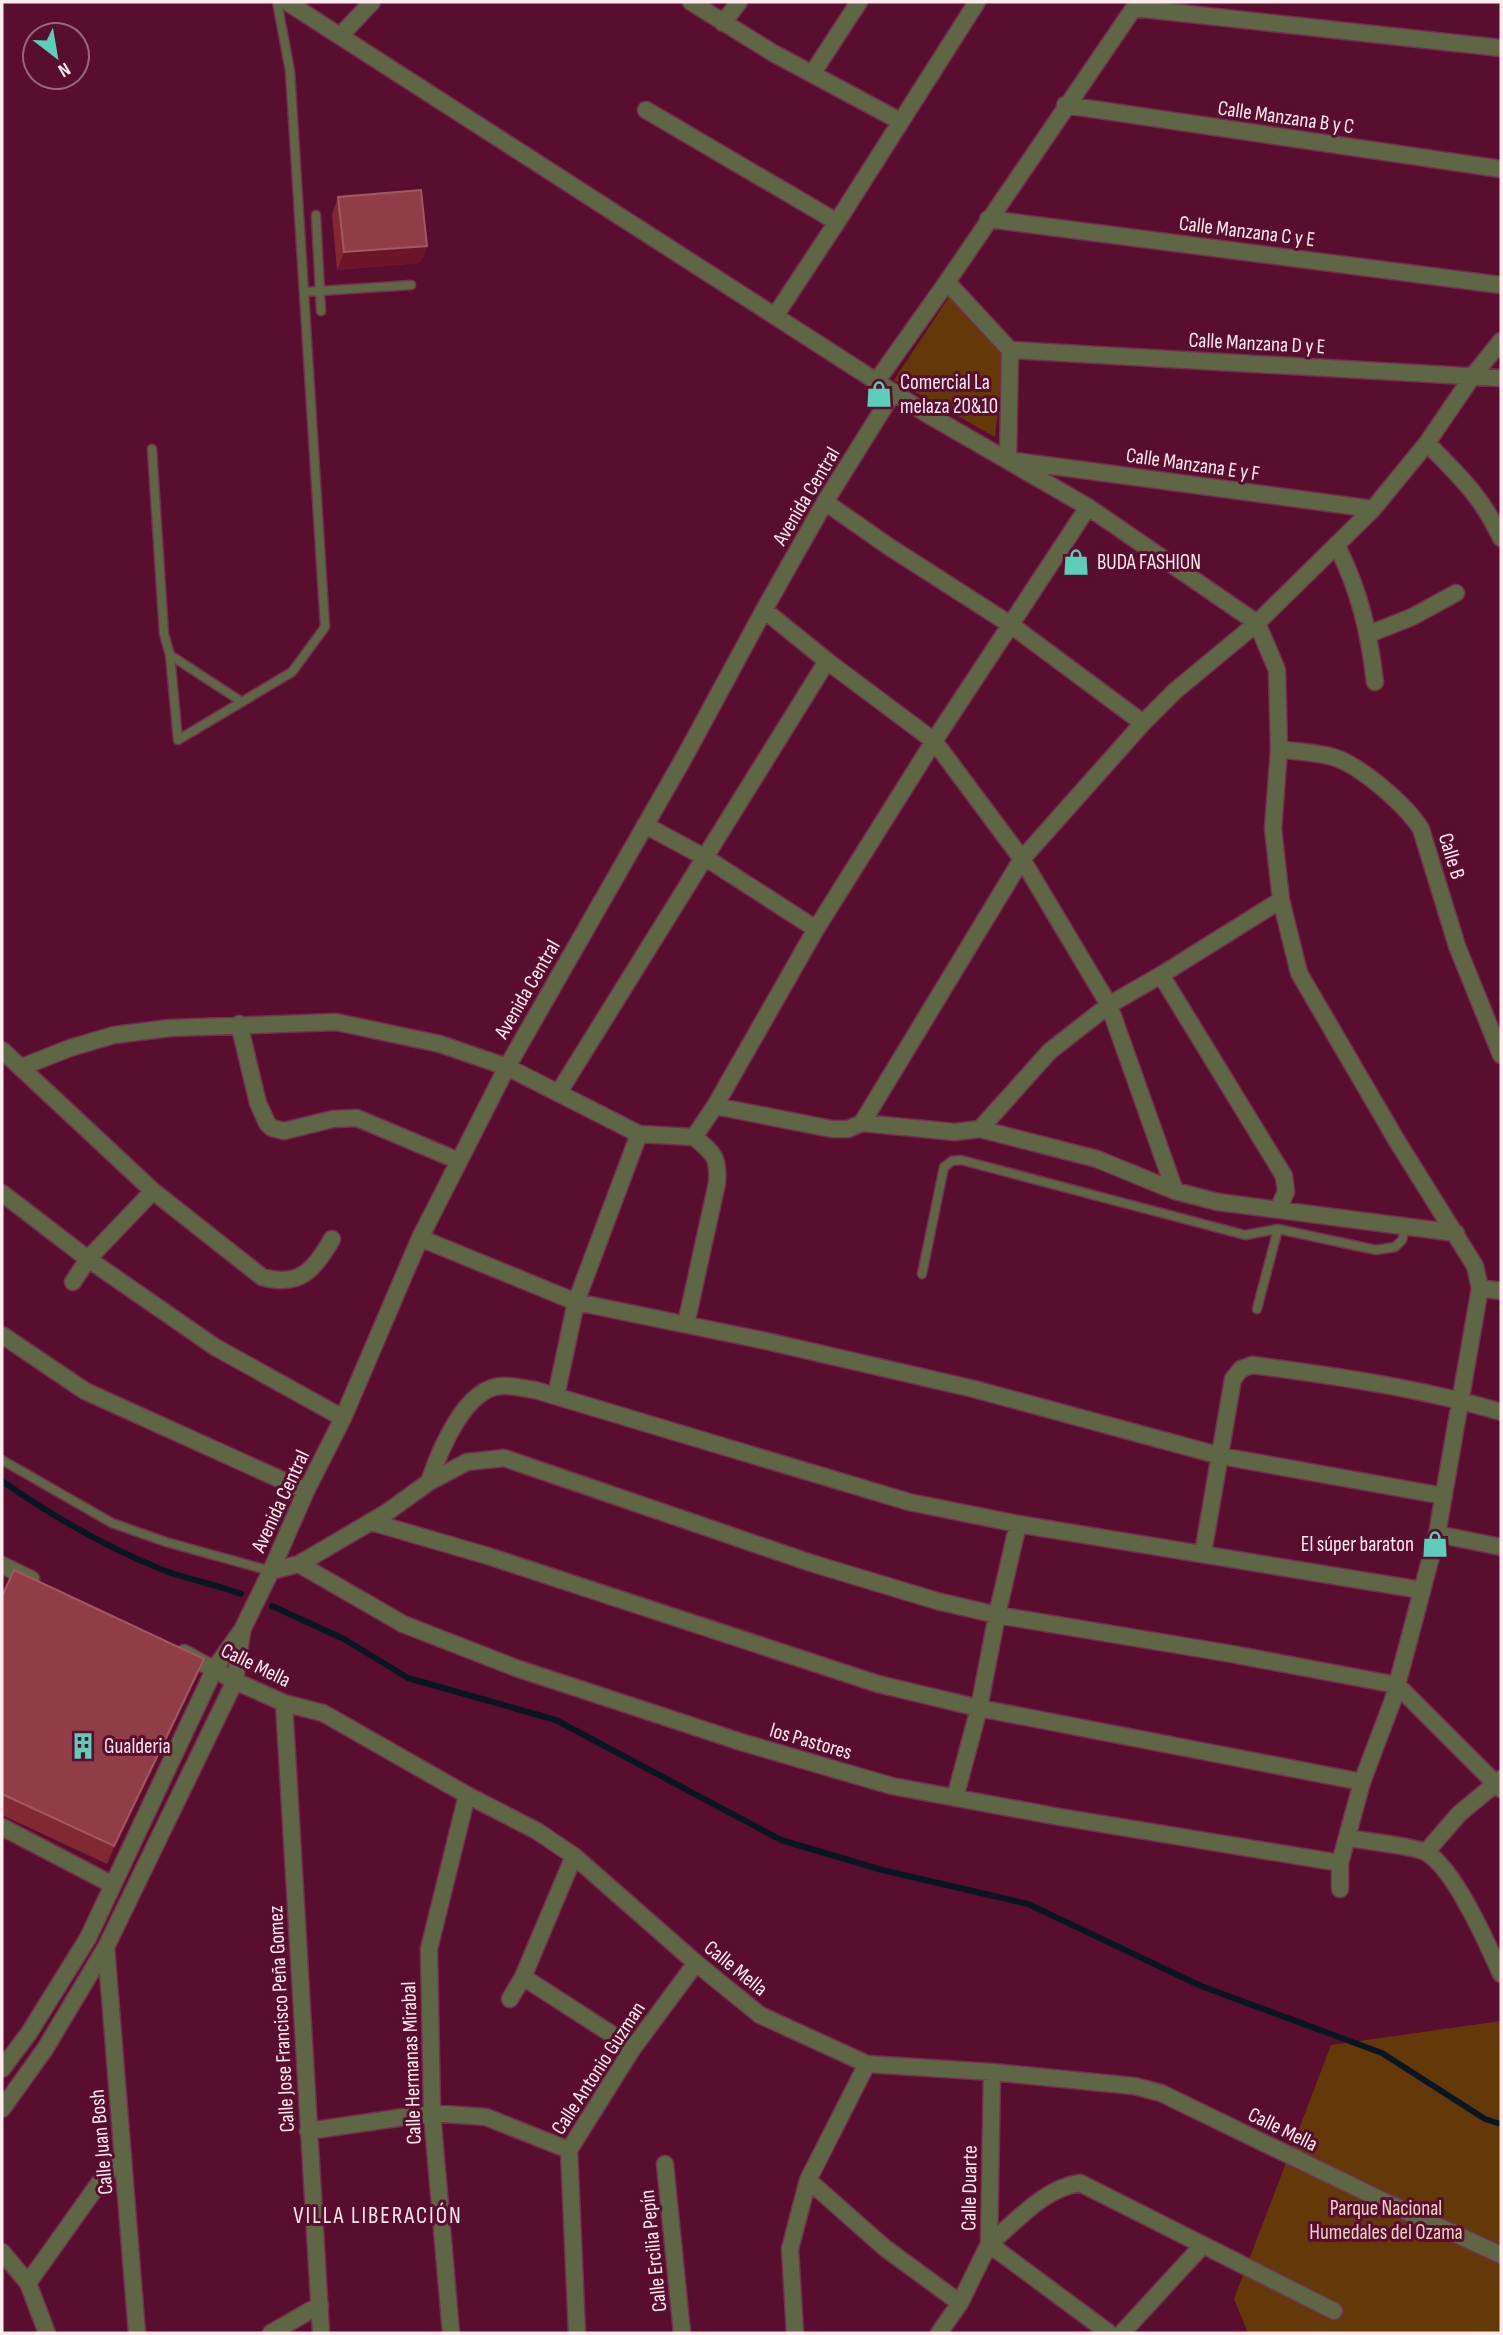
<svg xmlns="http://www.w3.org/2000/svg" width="1503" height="2335" font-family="'Sofia Sans Condensed',sans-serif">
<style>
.green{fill:#65380a}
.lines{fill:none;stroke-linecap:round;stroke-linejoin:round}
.stream{stroke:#061723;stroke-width:6}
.service-casing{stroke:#73314e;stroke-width:11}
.minor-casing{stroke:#73314e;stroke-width:19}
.service{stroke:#5e6646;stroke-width:8}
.minor{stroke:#5e6646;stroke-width:16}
.wall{fill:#822832}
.shaded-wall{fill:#6c1528}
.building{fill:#903d47;stroke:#a15861;stroke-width:2}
.labels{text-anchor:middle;stroke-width:6;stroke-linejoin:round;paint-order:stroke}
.street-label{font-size:21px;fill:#feebf0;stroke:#590e2f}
.poi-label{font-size:21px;fill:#feebf0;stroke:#590e2f;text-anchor:start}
.park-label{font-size:21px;fill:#edd4c1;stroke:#590e2f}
.neighbourhood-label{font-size:23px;letter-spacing:2px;fill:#feebf0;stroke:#590e2f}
</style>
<rect width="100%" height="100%" fill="#590e2f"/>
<!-- green -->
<path class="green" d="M949,297L1004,356L995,437L894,380Z
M1501,2021V2333H1248L1234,2299L1331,2045Z"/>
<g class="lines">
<!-- stream -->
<path class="stream" d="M2,1481C52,1516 106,1547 163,1570C189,1580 216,1584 241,1594
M272,1606L344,1639L408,1678L556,1720L781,1840L882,1870L1028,1904L1201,1986L1382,2053L1485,2119L1501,2124"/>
<defs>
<path id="service" d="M316,215L321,311
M304,292L411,285
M152,449L164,634L170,655L178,740L292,672L325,627L290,71L277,2
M170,655L242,702
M922,1274L944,1167L952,1161L961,1160L1245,1235L1278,1229L1376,1250L1395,1247L1402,1240L1406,1225
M1257,1309L1278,1229
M2,1460L112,1523L166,1542L271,1571"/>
<path id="minor" d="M287,2L927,414L1088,507L1257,623L1277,670L1279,749L1273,829L1281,900L1299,973L1397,1141L1475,1266L1480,1288L1437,1534L1393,1700L1362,1782L1340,1863V1889
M691,2L773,53L900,121
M1134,8L1501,48
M723,23L739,2
M341,35L372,2
M812,74L859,2
M1065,105L1501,169
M646,110L837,222
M988,219L1501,285
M947,282L1010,350L1008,460L1373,509
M775,316L837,222L977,2
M1010,350L1501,378
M876,382L947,282L1138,2
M1427,443C1459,476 1481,495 1501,538
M825,502L888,546L1011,625L1143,723
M1337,546C1360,592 1369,632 1375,682
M764,610L827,661L934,741L1022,859L1109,1005L1175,1191
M1369,634L1412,617L1456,593
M1279,749C1297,752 1316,752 1333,757C1360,765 1406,805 1421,829L1457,946L1501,1055
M645,825L706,858L816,929
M1161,975L1284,1176L1286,1192L1278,1209
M239,1024L258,1103L267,1123L272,1128L284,1131L333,1119L357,1118L459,1161
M2,1050L153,1191L262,1277C300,1288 315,1269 332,1239
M22,1067L70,1048L114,1035L170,1028L336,1022L440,1044L507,1067L639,1134L694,1137L715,1106L832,1129H848L862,1123L955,1132L980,1129L1097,1159L1175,1191L1218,1202L1456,1233
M559,1092L827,661
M715,1106L816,929L934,741L1088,507
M862,1123L1022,859L1143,723L1175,691L1257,623L1373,509L1427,443L1472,377L1501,341
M980,1129L1050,1051L1109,1005L1161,975L1281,900
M2,1193L88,1259L215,1347L343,1418
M420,1238L576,1302L766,1341L974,1389L1221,1456L1444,1496
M73,1282L88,1259L153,1191
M1480,1288L1501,1291
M686,1324L717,1183C719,1156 713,1153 694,1137
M2,1335L85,1391L306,1491
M556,1396L576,1302L639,1134
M429,1482C439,1452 465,1387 502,1386C513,1385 525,1389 535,1390L909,1502L1018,1524L1421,1590
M371,1522L488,1556L878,1684L979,1708L1362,1782
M1437,1534L1501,1547
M1203,1553L1233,1379L1241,1369L1252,1365C1336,1376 1420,1388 1501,1412
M299,1564L403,1624L516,1668L741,1742L892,1786L1054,1816L1340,1863
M2,1565L31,1579
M271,1571L299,1564L386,1513L429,1482L467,1462L504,1458L811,1563L937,1601L997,1615L1232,1654L1397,1685L1501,1789
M184,1653L235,1681L284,1703L323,1713L467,1795L537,1831L574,1856L696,1963L760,2015L867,2064L992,2072L1134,2086L1161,2093L1394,2206L1501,2255
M284,1703L321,2333
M955,1798L979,1708L997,1615L1018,1524
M2,1827L113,1885
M1347,1838C1361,1840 1419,1847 1427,1853C1455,1870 1487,1943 1501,1974
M1426,1852L1459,1814L1501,1779
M106,1947L137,2333
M523,1977L633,2048
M510,1999L523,1977L574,1856
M2,2069L29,2033L88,1938L215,1668L242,1630L271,1571L306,1491L343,1418L420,1238L507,1067L685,756L764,610L825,502L893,393
M2,2109L45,2049L106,1947L235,1681L242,1632
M308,2131L432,2113L486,2117L569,2150
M665,2164L682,2333
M808,2180L885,2248L960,2303
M2,2252L28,2283
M47,2333L28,2283L102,2179L123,2155
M271,2333L320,2305
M451,2333L432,2113L429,1949L467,1795
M577,2333L569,2150L633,2048L696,1963
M795,2333L790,2249L808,2180L867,2064
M939,2333L960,2303L989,2244L992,2072
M1109,2333L989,2244C1017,2221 1044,2188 1080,2183L1334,2311
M1122,2333L1203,2245"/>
</defs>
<!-- service casing -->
<use href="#service" class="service-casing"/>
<!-- minor casing -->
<use href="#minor" class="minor-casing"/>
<!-- service -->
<use href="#service" class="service"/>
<!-- minor -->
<use href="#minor" class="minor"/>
</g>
<!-- wall -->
<path class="wall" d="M338,197L427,246L420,263L337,270L332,214Z
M2,1596L204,1659L197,1677L107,1864L2,1815Z"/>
<!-- shaded-wall -->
<path class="shaded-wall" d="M427,246L420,263L337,270L344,252Z
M204,1659L197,1677L107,1864L114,1846Z"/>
<!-- building -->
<path class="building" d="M421,190L427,246L344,252L338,197Z
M14,1570L204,1659L114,1846L2,1794V1596Z"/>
<!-- icons -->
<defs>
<symbol id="shop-bare" viewBox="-9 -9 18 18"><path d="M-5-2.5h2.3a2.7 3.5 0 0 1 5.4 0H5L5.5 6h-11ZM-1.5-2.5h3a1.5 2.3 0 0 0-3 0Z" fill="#5cceba" stroke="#590e2f" stroke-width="2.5" paint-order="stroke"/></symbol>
<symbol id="building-bare" viewBox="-9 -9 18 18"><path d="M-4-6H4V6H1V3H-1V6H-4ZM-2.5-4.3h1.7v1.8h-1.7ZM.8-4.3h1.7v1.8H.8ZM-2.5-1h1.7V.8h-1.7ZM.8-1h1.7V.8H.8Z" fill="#5cceba" stroke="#590e2f" stroke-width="2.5" paint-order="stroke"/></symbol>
</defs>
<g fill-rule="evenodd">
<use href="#shop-bare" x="860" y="375" width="38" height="38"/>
<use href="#shop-bare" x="1057" y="543" width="38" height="38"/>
<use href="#shop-bare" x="1416" y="1525" width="38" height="38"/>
<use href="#building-bare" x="64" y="1727" width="38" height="38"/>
</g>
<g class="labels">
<!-- street labels -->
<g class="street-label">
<text transform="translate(1286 117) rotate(8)" y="7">Calle Manzana B y C</text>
<text transform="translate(1247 231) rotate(7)" y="7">Calle Manzana C y E</text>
<text transform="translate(1257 343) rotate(3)" y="7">Calle Manzana D y E</text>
<text transform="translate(1193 464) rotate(8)" y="7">Calle Manzana E y F</text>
<text transform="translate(806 496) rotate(-59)" y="7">Avenida Central</text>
<text transform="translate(1452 856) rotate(73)" y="7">Calle B</text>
<text transform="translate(527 989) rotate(-60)" y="7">Avenida Central</text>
<text transform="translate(280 1501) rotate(-65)" y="7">Avenida Central</text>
<text transform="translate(256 1665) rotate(26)" y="7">Calle Mella</text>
<text transform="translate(811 1741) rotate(16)" y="7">los Pastores</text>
<text transform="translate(736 1968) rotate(39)" y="7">Calle Mella</text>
<text transform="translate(281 2019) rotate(-93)" y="7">Calle Jose Francisco Peña Gomez</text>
<text transform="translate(411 2063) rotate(-92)" y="7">Calle Hermanas Mirabal</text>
<text transform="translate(598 2068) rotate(-57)" y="7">Calle Antonio Guzman</text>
<text transform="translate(1283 2129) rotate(26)" y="7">Calle Mella</text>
<text transform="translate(101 2142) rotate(-95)" y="7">Calle Juan Bosh</text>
<text transform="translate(969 2188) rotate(-89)" y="7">Calle Duarte</text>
<text transform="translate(653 2251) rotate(-96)" y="7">Calle Ercilia Pepín</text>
</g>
<!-- poi labels -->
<g class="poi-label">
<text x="900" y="389">Comercial La<tspan x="900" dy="24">melaza 20&amp;10</tspan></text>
<text x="1097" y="569">BUDA FASHION</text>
<text x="1414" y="1551" text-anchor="end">El súper baraton</text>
<text x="104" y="1753">Gualderia</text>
</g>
<!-- park labels -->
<g class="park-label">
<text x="1386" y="2215">Parque Nacional<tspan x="1386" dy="24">Humedales del Ozama</tspan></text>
</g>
<!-- neighbourhood labels -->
<g class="neighbourhood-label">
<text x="378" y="2223">VILLA LIBERACIÓN</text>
</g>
</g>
<!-- border -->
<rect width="1503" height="2335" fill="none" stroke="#feebf0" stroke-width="7"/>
<!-- north arrow -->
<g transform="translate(56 56) rotate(149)"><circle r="33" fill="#590e2f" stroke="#9b667c" stroke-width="2"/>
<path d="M0-5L12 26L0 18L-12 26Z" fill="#5cceba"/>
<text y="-10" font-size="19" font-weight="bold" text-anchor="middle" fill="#feebf0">N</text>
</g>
</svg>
